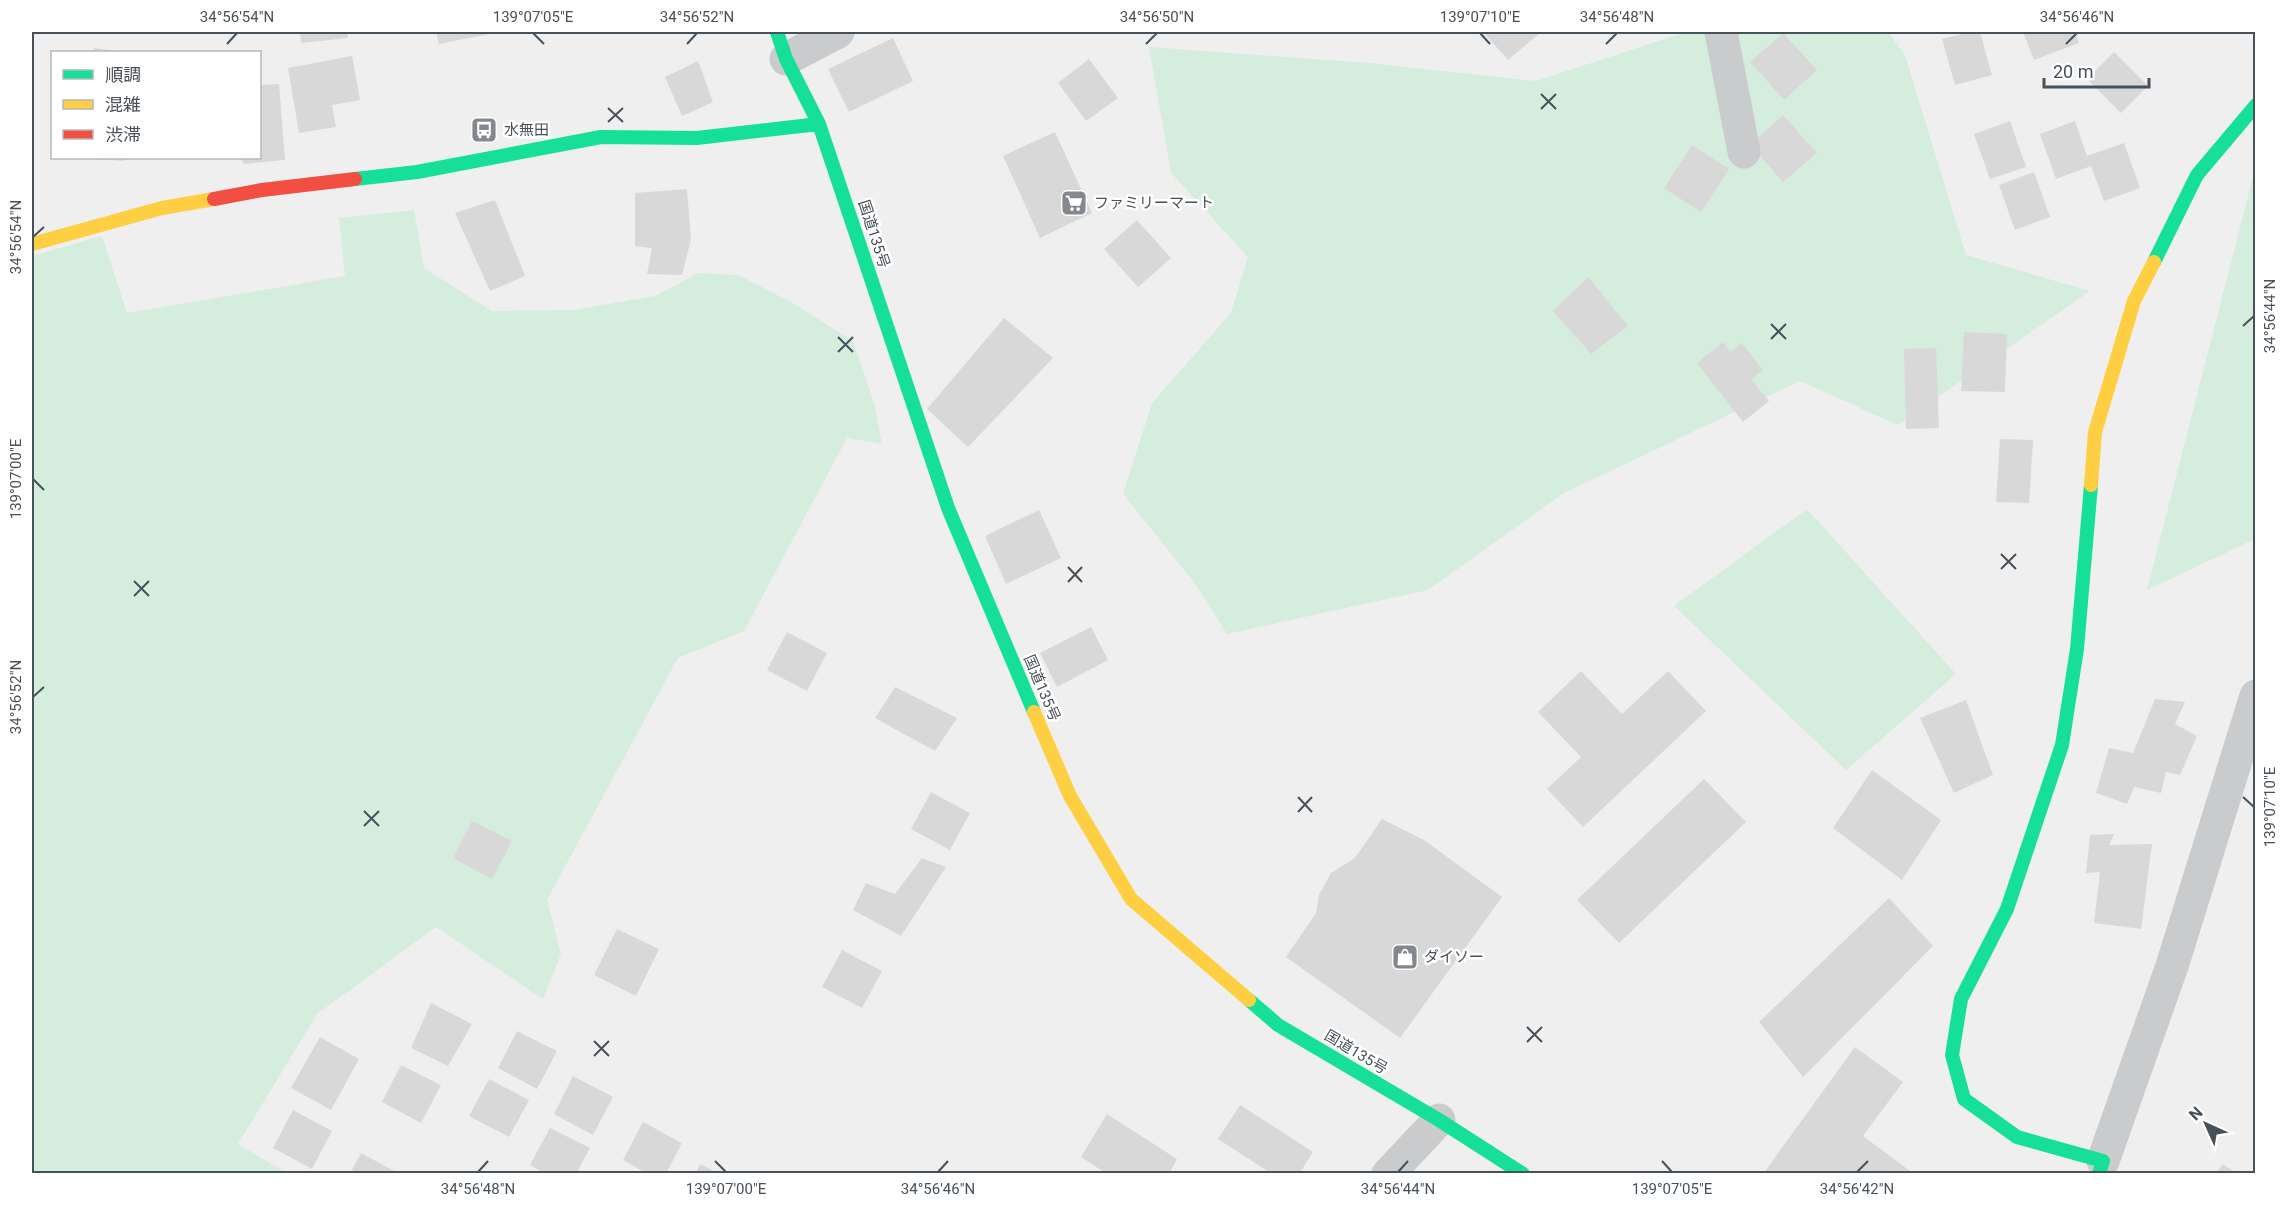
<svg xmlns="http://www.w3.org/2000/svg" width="2287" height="1205" font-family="Roboto,'Noto Sans JP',sans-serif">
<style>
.green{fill:#d5eddd}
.building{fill:#d8d8d9}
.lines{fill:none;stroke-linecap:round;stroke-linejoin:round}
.street{stroke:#c9cbcd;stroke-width:33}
.fast{stroke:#16e098;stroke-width:14}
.slow{stroke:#ffcf43;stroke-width:14}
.jam{stroke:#f24e42;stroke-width:14}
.ticks{fill:none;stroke:#475159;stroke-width:2}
.labels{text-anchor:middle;stroke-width:5;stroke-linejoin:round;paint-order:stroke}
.poi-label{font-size:15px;fill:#475159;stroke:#fff;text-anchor:start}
.street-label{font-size:15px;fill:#475159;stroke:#fff}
.neatline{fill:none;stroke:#475159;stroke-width:2}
.ticks-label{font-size:15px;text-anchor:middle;fill:#475159}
</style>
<rect width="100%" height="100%" fill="#efefef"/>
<!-- green -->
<path class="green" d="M1686,32H1888L1905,55L1966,255L2090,291L1898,425L1800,381L1564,493L1428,590L1227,634L1196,585L1123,494L1152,403L1231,313L1248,257L1171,173L1149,47L1369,63L1536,81Z
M2255,169V539L2147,590Z
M414,210L424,268L492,311L574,310L655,296L698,273L738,275L791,302L853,341L874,403L882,444L847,438L744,631L678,658L547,900L561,954L543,999L436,927L317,1014L238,1144L287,1173L32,1174V256L102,236L127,313L345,276L339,218Z
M1807,509L1956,674L1846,770L1674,606Z"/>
<!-- building -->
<path class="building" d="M300,32H347L348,38L301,43Z
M436,32H494V33L439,44Z
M1483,32H1541L1508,60Z
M1970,32H1980L1992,75L1955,85L1942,39Z
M2023,32H2074L2079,43L2034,60Z
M1783,33L1817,70L1784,100L1750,62Z
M893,38L913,81L849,112L828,69Z
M94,48L117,51V52H94Z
M2114,52L2148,86L2121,113L2087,79Z
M352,56L360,100L332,105L336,127L299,133L288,68Z
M1089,59L1118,98L1086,121L1058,83Z
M698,61L713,102L682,116L665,77Z
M279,84L285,160L243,164L242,158H260V85Z
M1783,115L1817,153L1783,182L1750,144Z
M2010,121L2026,167L1990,179L1974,134Z
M2075,121L2087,156L2124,143L2140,188L2104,201L2091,166L2056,179L2040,134Z
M1055,132L1092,213L1040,238L1003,156Z
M1692,145L1729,169L1701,212L1664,188Z
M98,158H123V161L98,159Z
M2034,172L2050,217L2015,230L1999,185Z
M687,189L691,239L682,275L647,274L652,248L635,246V193Z
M495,200L525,276L490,291L455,213Z
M1137,220L1171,258L1138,287L1104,249Z
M1588,277L1628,326L1591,354L1553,311Z
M1004,318L1053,358L968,447L927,409Z
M1964,332L2007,334L2005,392L1961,391Z
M1723,342L1730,352L1742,343L1763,370L1751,379L1769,401L1743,422L1697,363Z
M1936,348L1939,428L1906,429L1904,349Z
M2000,439L2033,440L2029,503L1996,502Z
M1039,510L1061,558L1006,584L985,536Z
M1091,627L1108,660L1057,687L1040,653Z
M787,632L827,653L807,691L767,670Z
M1581,671L1622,714L1668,671L1706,711L1583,827L1547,789L1581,757L1538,712Z
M895,687L957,718L935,751L875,718Z
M2155,699L2185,702L2175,724L2197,736L2180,775L2166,772L2161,793L2134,787L2127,804L2096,793L2109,748L2133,753Z
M1966,700L1993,775L1954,793L1920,718Z
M1872,770L1941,820L1902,880L1833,828Z
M1704,779L1746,822L1619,943L1577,900Z
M931,792L970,813L950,850L911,829Z
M1382,819L1424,840L1502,897L1400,1038L1286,957L1316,913L1319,895L1331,873L1355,858Z
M472,821L512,841L492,879L453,858Z
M2114,834L2109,845L2152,844L2141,929L2094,923L2100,872L2086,873L2090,835Z
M922,858L946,867L901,936L853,910L866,883L895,894Z
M1889,898L1933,946L1803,1077L1759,1022Z
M617,929L659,949L636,996L594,975Z
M842,950L882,971L862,1008L822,987Z
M431,1003L472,1024L448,1066L411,1048Z
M517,1031L557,1051L537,1089L498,1068Z
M320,1037L359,1059L331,1110L291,1088Z
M1855,1047L1903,1082L1863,1136L1914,1174H1763Z
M401,1065L441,1085L421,1123L382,1102Z
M573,1076L613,1097L593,1135L554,1114Z
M489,1079L529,1100L509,1137L469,1116Z
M1240,1105L1313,1152L1299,1174H1272L1218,1139Z
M293,1110L332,1131L312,1169L273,1148Z
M1107,1114L1177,1159L1169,1174H1107L1081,1157Z
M643,1122L682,1143L666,1174H648L623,1160Z
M550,1128L590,1148L576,1174H546L530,1165Z
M361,1153L400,1174H350Z
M700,1164L720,1174H695Z
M2222,1164L2239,1174H2217Z"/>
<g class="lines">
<!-- street -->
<path class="street" d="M1721,32L1744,152
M786,59L838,32
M2103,1161L2172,966L2256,696
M1388,1174L1439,1120"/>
<!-- fast -->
<path class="fast" d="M777,32L786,59L819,124L948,508L1034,712
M355,179L417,172L601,137L697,138L819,124
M2154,262L2197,175L2256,105
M2091,485L2077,649L2062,745L2007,909L1961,999L1952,1055L1964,1099L2017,1137L2103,1161L2099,1174
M1249,1000L1278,1025L1439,1120L1523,1174"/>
<!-- slow -->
<path class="slow" d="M32,244L162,208L214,199
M2091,485L2095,432L2134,301L2154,262
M1034,712L1070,796L1131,899L1249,1000"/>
<!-- jam -->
<path class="jam" d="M214,199L262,190L355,179"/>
</g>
<!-- ticks -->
<path class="ticks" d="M533,33L544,44M1480,33L1490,44M227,44L237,33M687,44L697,33M1146,44L1157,33M1606,44L1617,33M2066,44L2077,33M1541,94L1556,109M608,108L623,122M1541,109L1556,94M608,122L623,108M33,237L44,227M1771,324L1786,339M2243,326L2254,316M838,337L853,352M1771,339L1786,324M838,352L853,337M33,479L44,490M2001,554L2016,569M1068,567L1082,582M2001,569L2016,554M134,581L149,596M1068,582L1082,567M134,596L149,581M33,697L44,687M1298,797L1312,812M2243,797L2254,807M364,811L379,826M1298,812L1312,797M364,826L379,811M1527,1027L1542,1042M594,1041L609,1056M1527,1042L1542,1027M594,1056L609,1041M715,1161L726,1172M1662,1161L1672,1172M478,1172L488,1161M938,1172L948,1161M1398,1172L1408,1161M1857,1172L1868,1161"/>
<!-- icons -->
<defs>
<symbol id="bus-square" viewBox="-11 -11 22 22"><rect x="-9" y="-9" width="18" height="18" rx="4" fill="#82888e" stroke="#fff"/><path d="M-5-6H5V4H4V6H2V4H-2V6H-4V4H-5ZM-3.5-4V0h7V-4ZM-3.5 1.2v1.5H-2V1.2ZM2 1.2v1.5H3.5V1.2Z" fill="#fff"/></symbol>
<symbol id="supermarket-square" viewBox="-11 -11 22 22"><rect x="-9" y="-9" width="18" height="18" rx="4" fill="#82888e" stroke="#fff"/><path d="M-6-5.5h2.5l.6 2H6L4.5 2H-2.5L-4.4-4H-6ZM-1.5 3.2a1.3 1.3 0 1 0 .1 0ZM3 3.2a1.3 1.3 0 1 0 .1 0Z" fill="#fff"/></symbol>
<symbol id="shop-square" viewBox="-11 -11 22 22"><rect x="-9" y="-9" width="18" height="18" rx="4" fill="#82888e" stroke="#fff"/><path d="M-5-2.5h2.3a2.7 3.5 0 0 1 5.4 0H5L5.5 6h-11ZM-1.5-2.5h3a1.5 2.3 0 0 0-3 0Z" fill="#fff"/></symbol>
</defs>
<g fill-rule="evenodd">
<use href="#bus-square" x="469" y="115" width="30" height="30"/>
<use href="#supermarket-square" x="1059" y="188" width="30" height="30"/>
<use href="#shop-square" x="1390" y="942" width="30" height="30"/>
</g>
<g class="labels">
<!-- poi labels -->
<g class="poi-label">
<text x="504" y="135">水無田</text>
<text x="1094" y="208">ファミリーマート</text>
<text x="1424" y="962">ダイソー</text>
</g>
<!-- street labels -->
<g class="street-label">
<text transform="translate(874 234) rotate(72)" y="5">国道135号</text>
<text transform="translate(1042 688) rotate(67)" y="5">国道135号</text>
<text transform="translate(1356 1052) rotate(31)" y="5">国道135号</text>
</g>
</g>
<!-- border -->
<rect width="2287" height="1205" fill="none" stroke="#ffffff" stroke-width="66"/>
<!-- legend -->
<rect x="51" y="51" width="210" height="108" fill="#ffffff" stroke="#b5b9bd" stroke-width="1.5"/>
<rect x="63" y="70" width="30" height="9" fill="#16e098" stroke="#b5b9bd" stroke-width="1.5"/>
<text x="105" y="81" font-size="18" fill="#475159">順調</text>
<rect x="63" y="100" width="30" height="9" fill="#ffcf43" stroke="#b5b9bd" stroke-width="1.5"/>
<text x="105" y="111" font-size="18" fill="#475159">混雑</text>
<rect x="63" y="130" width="30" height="9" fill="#f24e42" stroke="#b5b9bd" stroke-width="1.5"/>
<text x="105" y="141" font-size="18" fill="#475159">渋滞</text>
<!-- north arrow -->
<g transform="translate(2206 1124) rotate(315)" stroke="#ffffff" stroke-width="4.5" paint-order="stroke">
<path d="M0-4.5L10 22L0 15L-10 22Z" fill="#475159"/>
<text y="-9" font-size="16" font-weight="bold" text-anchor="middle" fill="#475159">N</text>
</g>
<!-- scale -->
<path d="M2044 78v9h105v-9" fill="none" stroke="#475159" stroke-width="3"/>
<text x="2053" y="78" font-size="18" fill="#475159" stroke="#ffffff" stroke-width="4.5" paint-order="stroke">20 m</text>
<rect x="33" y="33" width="2221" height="1139" class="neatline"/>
<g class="ticks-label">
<text x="237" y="22">34°56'54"N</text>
<text x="533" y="22">139°07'05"E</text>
<text x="697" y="22">34°56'52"N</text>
<text x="1157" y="22">34°56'50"N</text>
<text x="1480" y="22">139°07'10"E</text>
<text x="1617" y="22">34°56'48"N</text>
<text x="2077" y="22">34°56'46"N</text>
<text transform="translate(16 237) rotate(-90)" y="5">34°56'54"N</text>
<text transform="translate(2270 316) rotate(-90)" y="5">34°56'44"N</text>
<text transform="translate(16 479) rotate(-90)" y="5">139°07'00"E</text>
<text transform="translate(16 697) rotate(-90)" y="5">34°56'52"N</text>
<text transform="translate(2270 807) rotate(-90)" y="5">139°07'10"E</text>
<text x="478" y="1194">34°56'48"N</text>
<text x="726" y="1194">139°07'00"E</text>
<text x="938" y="1194">34°56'46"N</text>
<text x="1398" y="1194">34°56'44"N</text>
<text x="1672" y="1194">139°07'05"E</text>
<text x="1857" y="1194">34°56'42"N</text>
</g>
</svg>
